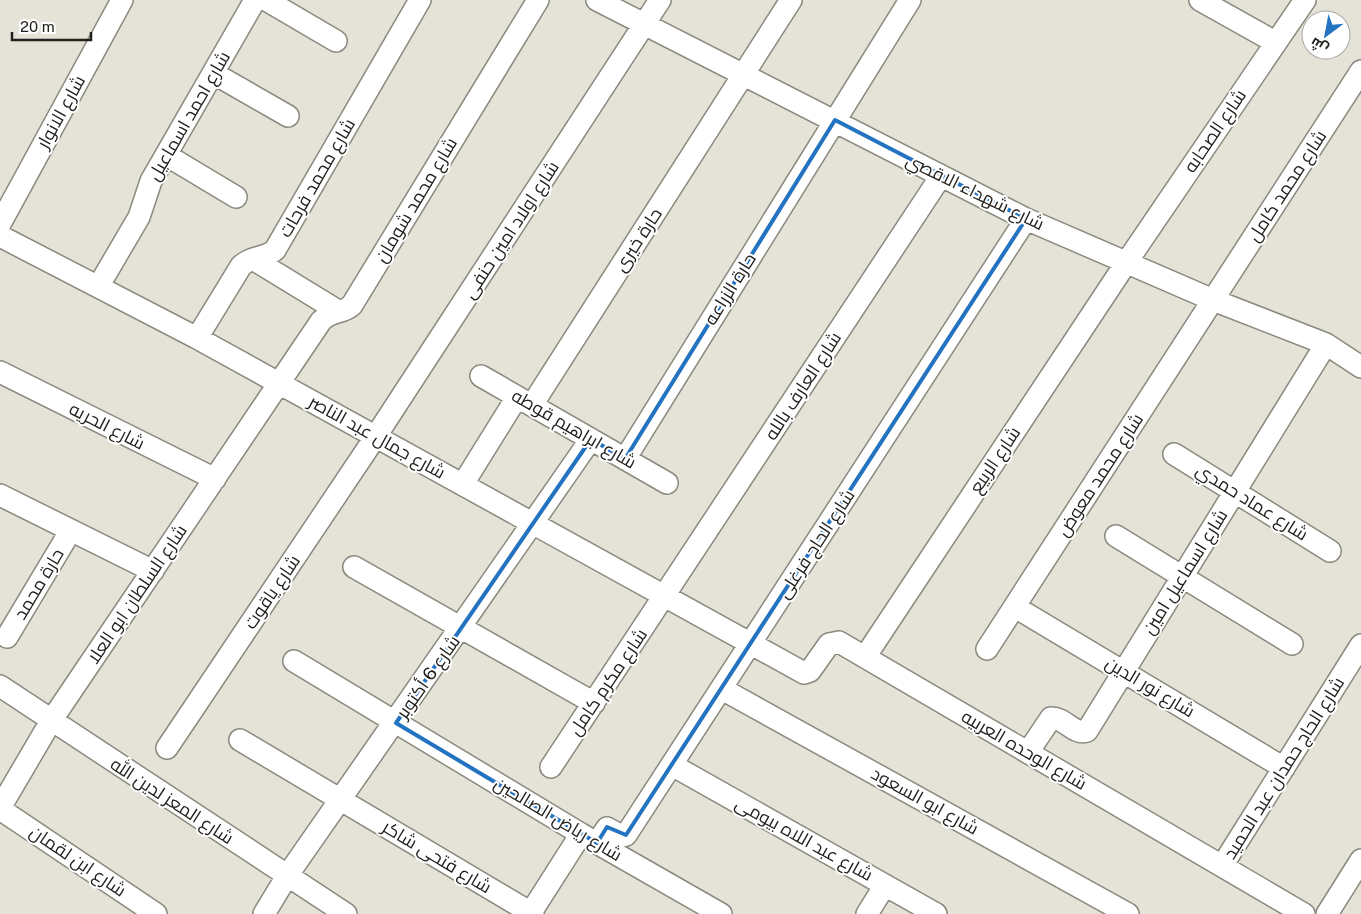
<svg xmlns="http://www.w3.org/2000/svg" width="1361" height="914" font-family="'Public Sans',Cairo,sans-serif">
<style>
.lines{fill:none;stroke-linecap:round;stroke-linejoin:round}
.street-casing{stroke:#8a897d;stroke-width:24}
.street{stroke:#fff;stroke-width:21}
.marked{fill:none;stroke:#2373c1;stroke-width:4;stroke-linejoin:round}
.labels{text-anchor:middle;stroke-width:4;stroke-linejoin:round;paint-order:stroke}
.street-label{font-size:18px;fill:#22211d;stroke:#fff}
</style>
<rect width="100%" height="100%" fill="#e5e3d7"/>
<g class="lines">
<defs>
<path id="street" d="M266,0L336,41
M597,0L1026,219L1213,300L1326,344L1361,367
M1200,0L1275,42
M213,73L288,116
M166,155L236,197
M0,224L122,0
M0,236L197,338L804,673L810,671L829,644L839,642L1304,914
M253,259L338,311
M98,287L139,217L151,181L255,0
M197,338L241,266C251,256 265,259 275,250L420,0
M0,372L215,479
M481,376L667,483
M532,405L791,0
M1174,454L1330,551
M625,459L910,0
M463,484L517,397
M0,495L153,571
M1116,536L1292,644
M354,567L594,703
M1015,607L1284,768
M7,637L71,530
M987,649L1361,71
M865,657L1126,263L1305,0
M294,661L581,834L721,914
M0,686L346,914
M722,689L1128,914
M240,740L533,914
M167,748L376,436L660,0
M1028,752L1051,718C1064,717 1075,736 1087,731L1326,344
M672,765L936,914
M551,767L941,176
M0,808L51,721L321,321C331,310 343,314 352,305L538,0
M0,809L156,914
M597,843L607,828L622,836L626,835L1026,219
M1222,866L1361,645
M264,914L287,876L591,439
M530,914L581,834
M867,914L885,885
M1327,914L1361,860"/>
</defs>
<!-- street casing -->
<use href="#street" class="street-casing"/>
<!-- street -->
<use href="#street" class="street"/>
</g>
<!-- marked area -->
<path class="marked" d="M835,120L1026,219L626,835L607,827L597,843L396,723L591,439L625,459Z"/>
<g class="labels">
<!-- street labels -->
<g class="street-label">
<text transform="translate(61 112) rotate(-61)" y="6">شارع الانوار</text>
<text transform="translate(189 116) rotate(-60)" y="6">شارع احمد اسماعيل</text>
<text transform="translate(1215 131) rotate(-56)" y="6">شارع الصحابه</text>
<text transform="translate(317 178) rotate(-60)" y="6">شارع محمد فرحات</text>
<text transform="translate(1287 186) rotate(-57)" y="6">شارع محمد كامل</text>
<text transform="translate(975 192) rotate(26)" y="6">شارع شهداء الاقصي</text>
<text transform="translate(416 200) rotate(-59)" y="6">شارع محمد شومان</text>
<text transform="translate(511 230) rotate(-57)" y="6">شارع اولاد امين حنفى</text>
<text transform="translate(638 240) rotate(-57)" y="6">حارة خيرى</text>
<text transform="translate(730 289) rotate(-58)" y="6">حارة الزراعه</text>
<text transform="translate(803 386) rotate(-57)" y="6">شارع العارف بالله</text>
<text transform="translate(107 426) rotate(27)" y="6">شارع الحريه</text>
<text transform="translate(574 429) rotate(30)" y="6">شارع ابراهيم قوطه</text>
<text transform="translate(377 437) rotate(29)" y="6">شارع جمال عبد الناصر</text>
<text transform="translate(995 460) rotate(-56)" y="6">شارع الربيع</text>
<text transform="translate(1100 475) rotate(-57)" y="6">شارع محمد معوض</text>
<text transform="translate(1252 502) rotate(32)" y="6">شارع عماد حمدي</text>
<text transform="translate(816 544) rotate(-57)" y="6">شارع الحاج فرغلى</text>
<text transform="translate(1185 572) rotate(-58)" y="6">شارع اسماعيل امين</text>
<text transform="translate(39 584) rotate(-59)" y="6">حارة محمد</text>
<text transform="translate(272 592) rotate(-56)" y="6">شارع ياقوت</text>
<text transform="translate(137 594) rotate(-56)" y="6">شارع السلطان ابو العلا</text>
<text transform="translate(428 677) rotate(-55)" y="6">شارع 6 أكتوبر</text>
<text transform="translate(608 682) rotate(-56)" y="6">شارع مكرم كامل</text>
<text transform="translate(1150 687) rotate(31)" y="6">شارع نور الدين</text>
<text transform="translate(1024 750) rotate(30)" y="6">شارع الوحده العربيه</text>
<text transform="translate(1284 768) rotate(-58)" y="6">شارع الحاج حمدان عبد الحميد</text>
<text transform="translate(172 801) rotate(33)" y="6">شارع المعز لدين الله</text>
<text transform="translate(925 801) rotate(29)" y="6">شارع ابو السعود</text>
<text transform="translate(558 819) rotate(31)" y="6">شارع رياض الصالحين</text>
<text transform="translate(804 839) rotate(29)" y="6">شارع عبد اللاه بيومى</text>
<text transform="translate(437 857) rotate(31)" y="6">شارع فتحى شاكر</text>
<text transform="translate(78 861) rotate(34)" y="6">شارع ابن لقمان</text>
</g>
</g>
<!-- north arrow -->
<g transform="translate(1326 35) rotate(212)"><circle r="24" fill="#ffffff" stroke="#a7a6a5"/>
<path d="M0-4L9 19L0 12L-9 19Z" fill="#2373c1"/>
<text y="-8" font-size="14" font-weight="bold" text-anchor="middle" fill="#22211d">ش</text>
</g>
<!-- scale -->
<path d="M12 32v8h79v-8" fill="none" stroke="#22211d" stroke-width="2.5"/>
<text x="20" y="32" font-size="15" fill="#22211d" stroke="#ffffff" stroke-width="4" paint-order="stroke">20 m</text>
</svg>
